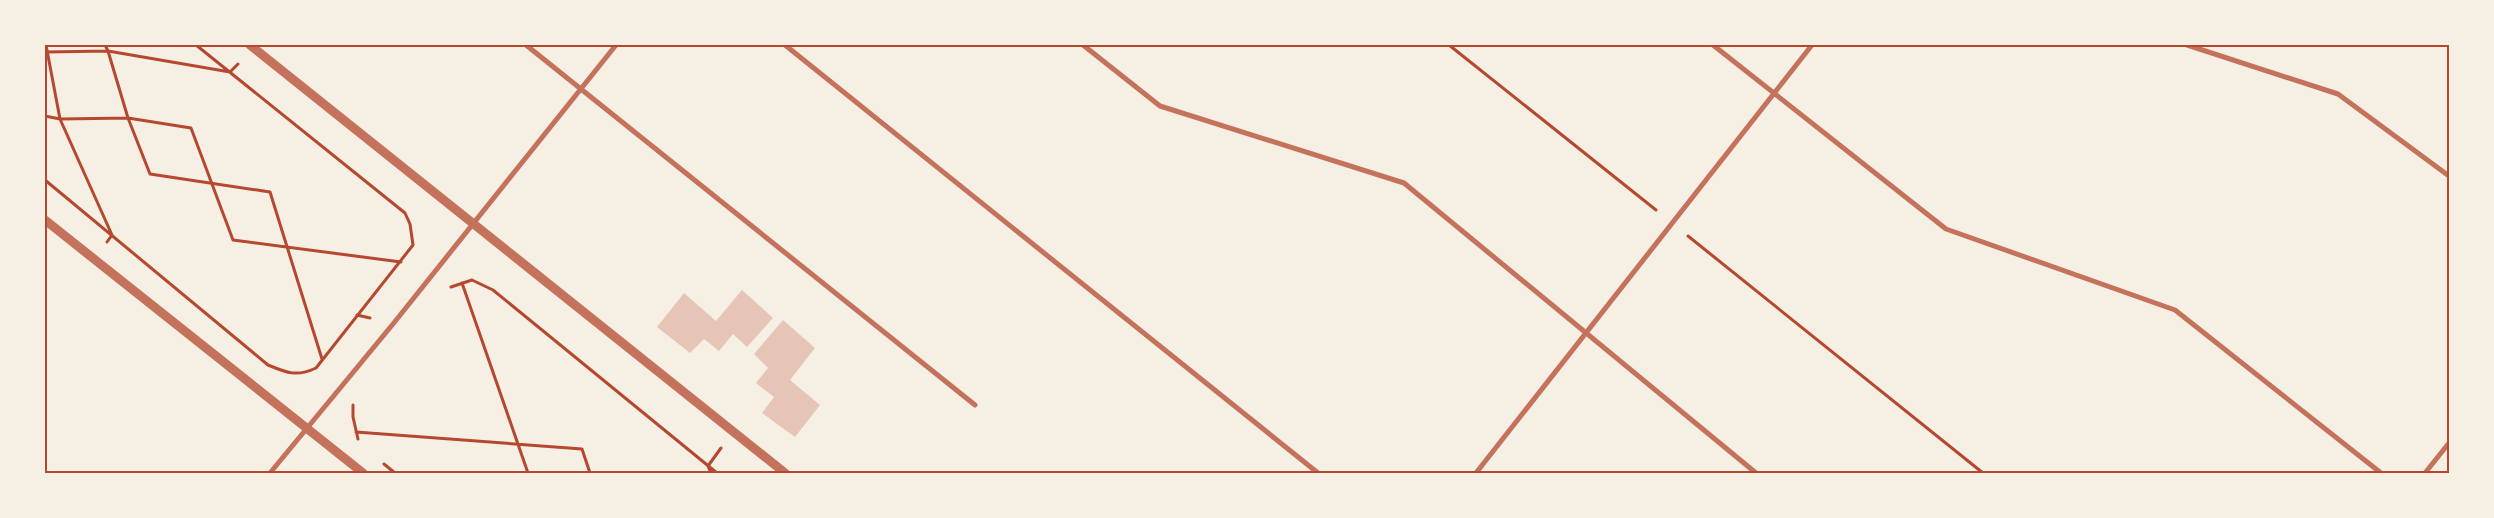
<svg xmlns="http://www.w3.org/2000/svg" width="2494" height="518" font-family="'Noto Sans',sans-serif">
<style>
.building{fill:#e6c5b7}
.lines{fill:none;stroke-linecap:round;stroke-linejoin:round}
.path{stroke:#b5482f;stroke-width:3}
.minor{stroke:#c5725c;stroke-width:5}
.tertiary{stroke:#c5725c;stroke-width:9}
.neatline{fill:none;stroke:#b5482f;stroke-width:2}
</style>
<rect width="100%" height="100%" fill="#f6efe4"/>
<!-- building -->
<path class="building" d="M742,290L773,318L747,347L733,334L719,351L704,339L690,353L657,327L684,293L716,321Z
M783,320L815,348L790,380L820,405L795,437L762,413L774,397L756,383L768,368L754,354Z"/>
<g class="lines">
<!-- path -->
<path class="path" d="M46,45L60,119L128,118L191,128L233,240L401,262
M105,45L108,51L230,72L238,64
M1449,45L1656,210
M45,52L108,51L128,118L150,174L270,192L322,359
M45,116L60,119L112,235L107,242
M45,180L268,365C287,373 297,377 316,368L413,245L410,224L405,213L196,45
M1688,236L1983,473
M462,283L528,473
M451,287L472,280L493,290L717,473
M357,315L370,318
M353,405V417L358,439
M356,432L582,449L590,473
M384,464L395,473
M711,473L708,466L721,448"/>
<!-- minor -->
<path class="minor" d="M526,45L975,405
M785,45L1318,473
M1083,45L1160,106L1404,183L1756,473
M1713,45L1946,229L2175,310L2381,473
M2187,45L2338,94L2449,176
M270,473L393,324L616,45
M1476,473L1812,45
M2425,473L2449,443"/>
<!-- tertiary -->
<path class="tertiary" d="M250,45L785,473
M45,220L363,473"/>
</g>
<!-- border -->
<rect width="2494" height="518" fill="none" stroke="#f6efe4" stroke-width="92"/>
<rect x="46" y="46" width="2402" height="426" class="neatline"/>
</svg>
